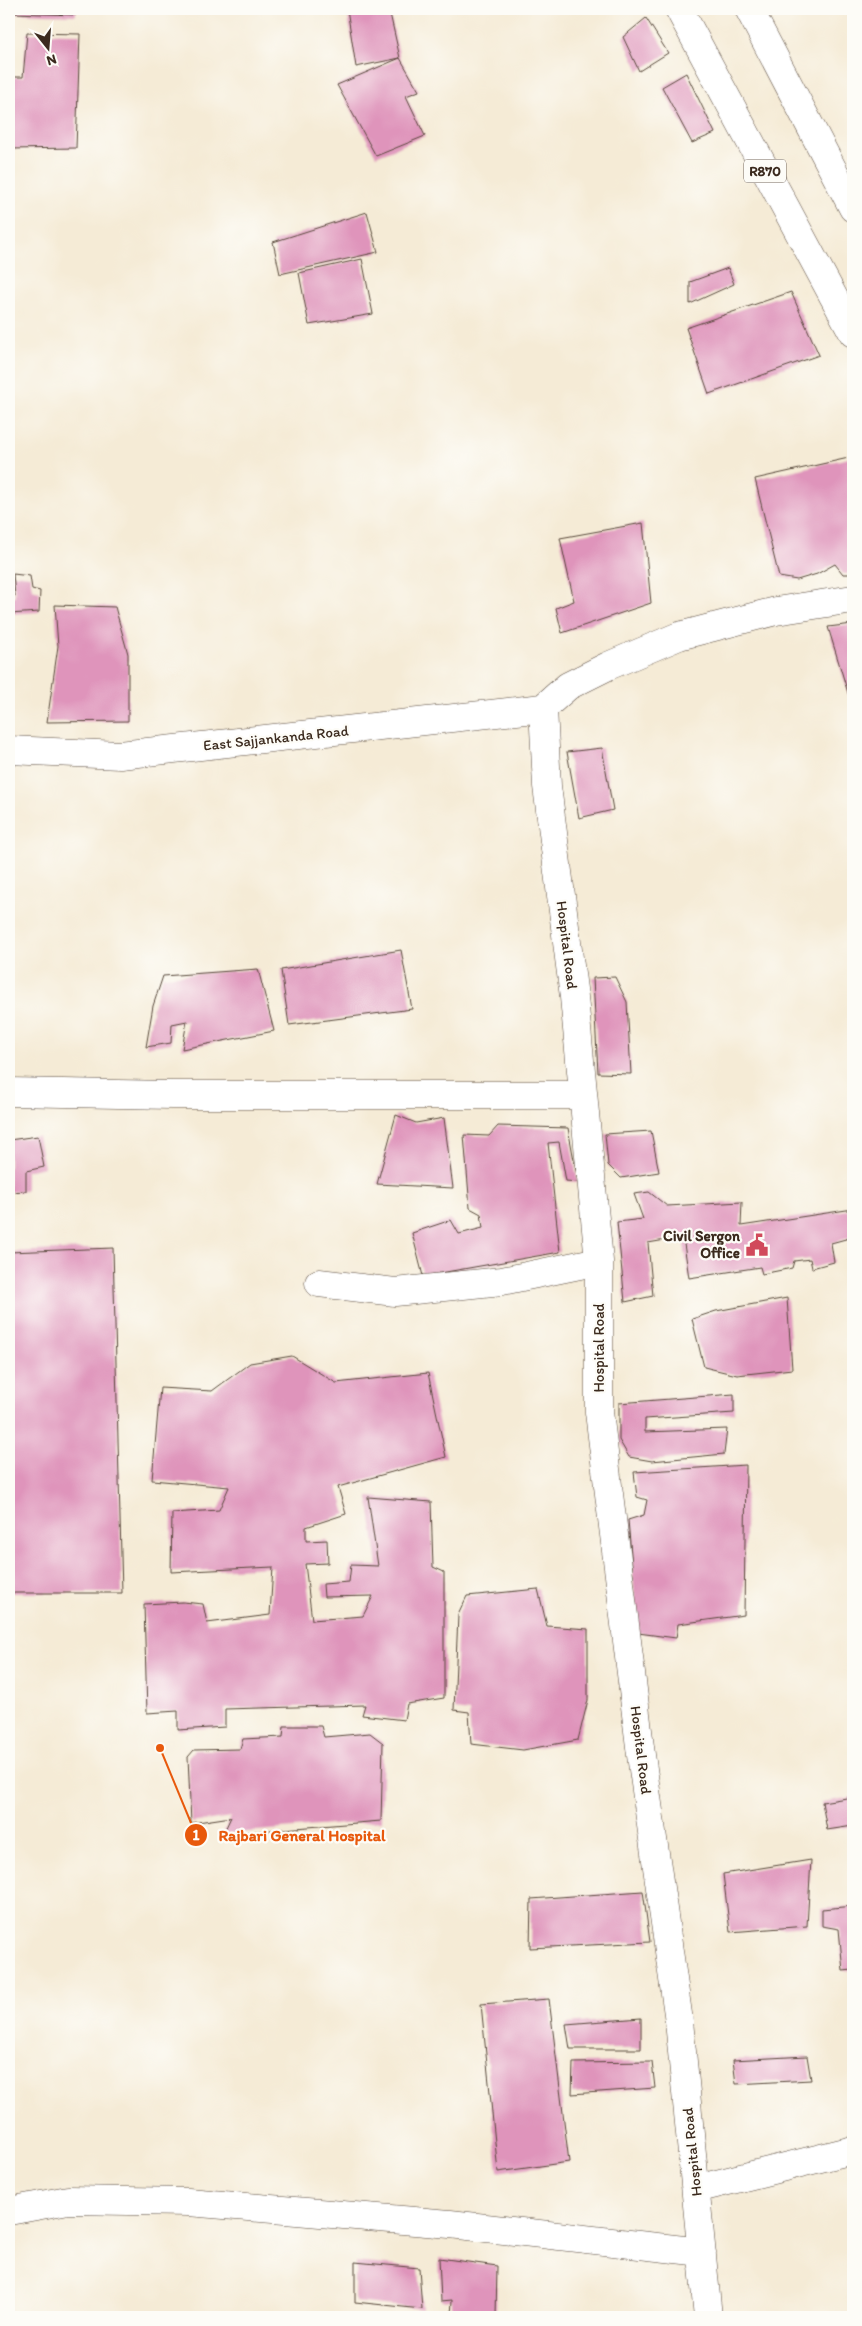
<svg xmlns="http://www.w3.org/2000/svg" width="862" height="2326" font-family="Itim,sans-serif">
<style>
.building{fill:#df94bb}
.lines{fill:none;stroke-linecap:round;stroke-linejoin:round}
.minor-casing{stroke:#57473a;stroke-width:29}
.major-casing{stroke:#57473a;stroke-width:29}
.minor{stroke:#fff;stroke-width:28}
.major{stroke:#fff;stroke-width:28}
.labels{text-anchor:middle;stroke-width:4.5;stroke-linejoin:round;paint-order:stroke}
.shield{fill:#fdfcf7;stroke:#75695f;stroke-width:1}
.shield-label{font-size:14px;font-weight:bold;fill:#3b2a1e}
.street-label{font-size:15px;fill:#3b2a1e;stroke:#fdfcf7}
.poi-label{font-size:15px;font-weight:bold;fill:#3b2a1e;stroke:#fdfcf7;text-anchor:end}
.leader{fill:none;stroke:#e8590c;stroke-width:2}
.callout-dot{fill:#e8590c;stroke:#fdfcf7;stroke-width:2}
.mark-label{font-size:15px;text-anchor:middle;font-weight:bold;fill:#fff}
.callout-label{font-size:16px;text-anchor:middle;font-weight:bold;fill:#e8590c;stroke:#fdfcf7;stroke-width:4.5;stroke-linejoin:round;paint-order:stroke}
</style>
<rect width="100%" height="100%" fill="#fdfcf7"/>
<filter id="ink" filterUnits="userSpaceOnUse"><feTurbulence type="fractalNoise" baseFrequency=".02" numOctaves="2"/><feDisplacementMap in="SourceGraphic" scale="10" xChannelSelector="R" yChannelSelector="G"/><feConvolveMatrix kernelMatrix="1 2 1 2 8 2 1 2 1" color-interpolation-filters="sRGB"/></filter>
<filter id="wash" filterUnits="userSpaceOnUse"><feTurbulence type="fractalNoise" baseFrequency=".0096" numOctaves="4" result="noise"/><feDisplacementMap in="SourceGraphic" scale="20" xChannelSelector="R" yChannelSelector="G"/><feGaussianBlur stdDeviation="1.12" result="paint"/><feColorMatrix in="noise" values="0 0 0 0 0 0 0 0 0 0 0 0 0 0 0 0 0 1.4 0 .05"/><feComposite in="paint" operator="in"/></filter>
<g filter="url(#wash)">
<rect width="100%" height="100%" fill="#f5ebd6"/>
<g id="blocks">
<!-- building -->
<path class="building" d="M13,9H76V15L12,13Z
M347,9H389L400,58L356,67Z
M646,18L668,53L639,71L623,37Z
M27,33L80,34L76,148L9,149V77H23Z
M400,58L419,91L406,96L425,136L376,156L337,85Z
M686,73L715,133L692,143L662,87Z
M367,212L378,252L280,274L273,242Z
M362,259L373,314L309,325L299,273Z
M728,268L734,284L690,304V282Z
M791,292L819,355L709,394L686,328Z
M853,457V574H843L835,564L817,574L797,580L779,577L755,479Z
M643,523L651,603L562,633L556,608L574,601L560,538Z
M13,574L30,576L32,589L40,591L39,612L9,614V596H15Z
M55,605L115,607L128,654V721L47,722L58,646Z
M853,624V702L851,703L828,627Z
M602,748L613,810L579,818L567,752Z
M401,950L412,1009L289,1025L281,970Z
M258,969L274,1031L182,1049L187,1021L172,1024L171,1043L146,1047L153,1006L163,976Z
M615,977L627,1002L631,1074L598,1073L593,978Z
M396,1115L416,1123L444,1118L453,1188L377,1184Z
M498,1126L568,1128L578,1182L566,1181L559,1142L548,1143L560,1252L423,1276L412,1233L451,1220L459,1234L483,1228L481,1214L470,1208L464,1135L489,1136Z
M651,1131L659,1172L621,1178L608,1165L605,1134Z
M38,1136L44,1167L26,1171V1191L9,1192V1140Z
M649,1192L667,1206L742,1202L741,1226L853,1209V1237L831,1243L834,1262L812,1268L810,1259L794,1261L792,1268L762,1274L760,1267L689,1278L683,1237L648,1243L653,1296L625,1302L617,1222L643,1219L634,1194Z
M113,1248L122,1593H9V1252Z
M787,1298L792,1369L737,1375L704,1367L692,1319L716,1311Z
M292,1356L336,1383L428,1373L446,1457L338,1487L346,1514L306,1527V1541L327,1540L328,1563L305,1564L312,1620L363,1616L373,1596L324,1597L323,1584L349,1582L351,1565L378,1566L368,1497L431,1502L433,1567L444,1572V1698L407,1704L404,1720L362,1715L365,1705L225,1709V1727L178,1730V1711L147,1713L144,1604L183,1602L203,1604L207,1623L270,1615L273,1567L171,1572L172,1513L219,1510L229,1487L152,1480L160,1388L212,1391L250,1363Z
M734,1394V1413L645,1419V1432L727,1429L724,1454L652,1461L629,1457L619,1440V1403Z
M746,1465L744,1615L678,1624L676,1638L638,1633L628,1520L644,1515L647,1500L637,1497L634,1472Z
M538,1589L547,1626L588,1629V1700L578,1740L523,1750L471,1744L469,1712L454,1710L458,1615L467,1596Z
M284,1726H321L324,1737L370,1733L383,1743L381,1821L223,1834L231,1817L191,1823L188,1757L194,1750L240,1749L243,1739L283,1737Z
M853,1797V1826L827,1830L822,1802Z
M811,1860L807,1926L730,1932L723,1874Z
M643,1891L650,1942L530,1948L531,1899Z
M853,1906V1970L843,1971L839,1929L822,1926V1909Z
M549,1999L569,2162L498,2172L481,2004Z
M641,2018V2049H570L566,2024Z
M807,2056L811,2080L736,2084L733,2060Z
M652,2062L655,2088L572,2094L573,2063Z
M439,2258L497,2266L496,2317H451L452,2300L441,2301Z
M355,2262L419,2268L422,2309L355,2302Z"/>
</g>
</g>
<g filter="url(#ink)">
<use href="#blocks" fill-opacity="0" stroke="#57473a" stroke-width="1"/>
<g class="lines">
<defs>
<path id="minor" d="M9,750L120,755L543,708
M9,1092L172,1095H582
M319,1283L395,1292L502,1281L599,1261
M696,2189L853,2150
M9,2211L68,2200L188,2202L450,2224L702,2252
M708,2317L679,2021L641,1755L599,1412V1261L574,997L547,786L543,708L568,686L608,666L679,636L776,611L853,599"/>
<path id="major" d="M679,9L853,333
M749,9L853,208"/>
</defs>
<!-- minor casing -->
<use href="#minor" class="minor-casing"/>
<!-- major casing -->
<use href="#major" class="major-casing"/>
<!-- minor -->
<use href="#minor" class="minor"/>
<!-- major -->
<use href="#major" class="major"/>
</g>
</g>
<!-- icons -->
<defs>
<symbol id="civic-bare" viewBox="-9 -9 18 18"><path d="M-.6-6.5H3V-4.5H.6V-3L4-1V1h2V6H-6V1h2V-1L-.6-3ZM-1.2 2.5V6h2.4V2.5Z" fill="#d1495b" stroke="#fdfcf7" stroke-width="2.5" paint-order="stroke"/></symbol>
</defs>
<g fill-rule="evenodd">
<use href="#civic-bare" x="741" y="1229" width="32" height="32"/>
</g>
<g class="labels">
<!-- shield labels -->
<rect class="shield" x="744" y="159.5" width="42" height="23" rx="4"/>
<g class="shield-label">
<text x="765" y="176">R870</text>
</g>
<!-- street labels -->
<g class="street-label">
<text transform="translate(276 738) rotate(-6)" y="5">East Sajjankanda Road</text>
<text transform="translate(567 945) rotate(83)" y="5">Hospital Road</text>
<text transform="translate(599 1348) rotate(-90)" y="5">Hospital Road</text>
<text transform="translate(641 1750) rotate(83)" y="5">Hospital Road</text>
<text transform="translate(692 2152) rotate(-96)" y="5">Hospital Road</text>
</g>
<!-- poi labels -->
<g class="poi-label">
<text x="740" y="1241">Civil Sergon<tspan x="740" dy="17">Office</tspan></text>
</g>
</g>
<!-- callouts -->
<path class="leader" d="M160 1748L196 1835"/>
<g class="callout-dot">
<circle cx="160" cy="1748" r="5"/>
<circle cx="196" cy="1835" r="12"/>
</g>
<g class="mark-label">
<text x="196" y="1840">1</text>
</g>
<g class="callout-label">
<text x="302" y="1841">Rajbari General Hospital</text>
</g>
<!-- margin -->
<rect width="862" height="2326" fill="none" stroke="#fdfcf7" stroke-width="30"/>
<!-- north arrow -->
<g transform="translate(48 48) rotate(163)" stroke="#fdfcf7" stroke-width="4" paint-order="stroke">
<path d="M0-4L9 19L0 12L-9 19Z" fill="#3b2a1e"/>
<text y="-8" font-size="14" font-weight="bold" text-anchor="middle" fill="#3b2a1e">N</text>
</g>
</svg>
